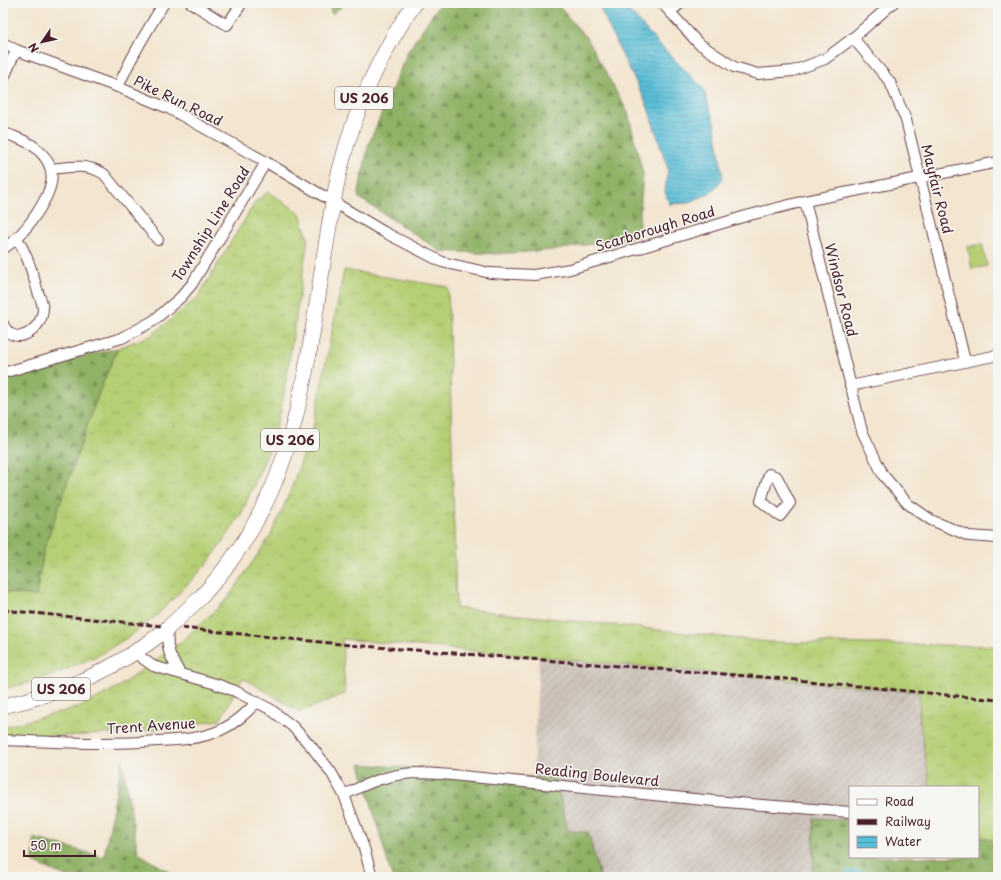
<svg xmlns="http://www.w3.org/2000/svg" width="1001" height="880" font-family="'Playpen Sans',sans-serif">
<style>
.industrial{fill:url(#industrial-furrows)}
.grass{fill:url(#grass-tufts);stroke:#807750}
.forest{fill:url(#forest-firs);stroke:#6d6848}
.park{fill:#b5cf75;stroke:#807750}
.water{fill:url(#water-rules);stroke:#526e81}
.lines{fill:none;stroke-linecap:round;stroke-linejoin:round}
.stream{stroke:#59bed7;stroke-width:3}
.minor-casing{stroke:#633d44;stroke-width:12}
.highway-casing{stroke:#633d44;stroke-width:16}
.minor{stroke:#fff;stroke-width:10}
.highway{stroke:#fff;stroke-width:15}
.rail{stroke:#4a1f2b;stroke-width:3;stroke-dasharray:6 3;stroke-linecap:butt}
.highway-bridge-casing{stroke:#633d44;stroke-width:16;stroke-linecap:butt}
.highway-bridge{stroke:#fff;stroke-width:15}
.labels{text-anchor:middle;stroke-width:3;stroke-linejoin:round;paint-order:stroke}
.shield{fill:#f6f6f2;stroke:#7e6067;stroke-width:1}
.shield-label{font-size:13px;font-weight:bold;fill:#4a1f2b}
.street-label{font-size:14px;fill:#4a1f2b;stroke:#f6f6f2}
</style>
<defs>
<pattern id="industrial-furrows" width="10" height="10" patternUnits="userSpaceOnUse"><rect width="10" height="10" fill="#ccc2b9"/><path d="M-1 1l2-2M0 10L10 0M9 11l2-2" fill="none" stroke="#b1a69f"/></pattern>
<pattern id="grass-tufts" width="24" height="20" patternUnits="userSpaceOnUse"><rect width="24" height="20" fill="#b5cf75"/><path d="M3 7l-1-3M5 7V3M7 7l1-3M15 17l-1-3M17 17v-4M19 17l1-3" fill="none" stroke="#9db165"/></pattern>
<pattern id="forest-firs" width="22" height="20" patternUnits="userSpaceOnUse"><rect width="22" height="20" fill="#90b266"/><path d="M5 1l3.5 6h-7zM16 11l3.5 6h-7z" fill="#789054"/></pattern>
<pattern id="water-rules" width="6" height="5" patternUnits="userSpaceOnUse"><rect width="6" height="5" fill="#59bed7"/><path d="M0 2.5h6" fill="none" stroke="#4c9aaf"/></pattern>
</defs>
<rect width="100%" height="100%" fill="#f6f6f2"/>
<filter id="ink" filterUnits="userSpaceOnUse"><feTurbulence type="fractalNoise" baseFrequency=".025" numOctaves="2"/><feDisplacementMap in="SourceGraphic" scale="8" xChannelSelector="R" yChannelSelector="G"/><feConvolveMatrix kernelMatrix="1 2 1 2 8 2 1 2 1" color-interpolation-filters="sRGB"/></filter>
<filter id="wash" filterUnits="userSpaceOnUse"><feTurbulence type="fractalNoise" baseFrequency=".012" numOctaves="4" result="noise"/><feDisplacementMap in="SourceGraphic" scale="16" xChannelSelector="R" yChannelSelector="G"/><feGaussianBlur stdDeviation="0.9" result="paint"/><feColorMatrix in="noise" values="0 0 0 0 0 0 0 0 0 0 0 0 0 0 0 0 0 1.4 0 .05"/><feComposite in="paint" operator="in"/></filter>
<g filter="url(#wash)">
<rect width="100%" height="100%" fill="#f3e5cf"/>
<!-- industrial -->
<path class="industrial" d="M539,658L920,692V723L930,787H850V820L814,818L813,877H600L588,832H568L556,779L533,777Z"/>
<!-- grass -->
<path class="grass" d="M268,192L300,213L308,239L282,406L270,448L241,514L225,539L207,564L183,589L156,616L130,636L99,655L53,675L32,682L3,689V592L36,596L44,549L101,387L118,348L152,335L197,298L256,201Z
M344,270L448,287L456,608L770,642L998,646V842L978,836V787H930L920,723L919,692L342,639L345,694L300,712L243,678L220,720L151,730L74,736L3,735V727L80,707L118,687L181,642L228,598L271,535L290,492L313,428Z"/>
<!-- forest -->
<path class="forest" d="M327,3H346L332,14Z
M440,3H556L588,40L628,113L643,174L638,236L556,250L496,254L440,251L358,197L368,146L408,51Z
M118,348L101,387L44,549L36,596L3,592V379L81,357Z
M122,760L138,853L178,877H67L33,862L34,838L104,857Z
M360,764L556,779L568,831L588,832L600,877H392Z
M814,818L850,820V857H978V836L998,842V877H813Z"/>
<!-- park -->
<path class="park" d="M982,244L987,266L972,269L968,247Z"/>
<!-- water -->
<path class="water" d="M598,3H622L657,42L703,88L715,125L723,178L711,193L687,203L669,204L665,191L668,169L646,102L618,47Z"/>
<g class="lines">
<!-- stream -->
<path class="stream" d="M847,871L902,877"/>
</g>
</g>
<g filter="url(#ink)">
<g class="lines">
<defs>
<path id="minor" d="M191,3L227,25L242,3
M662,3L698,43L734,67L758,74L793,71L825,59L853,38L893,3
M670,12L681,3
M853,38L890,82L906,120L965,361
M3,43L16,50L118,87L170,109L266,162L384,232L442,262L490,273L534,275L570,269L746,216L805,201L998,162
M3,80L16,50
M118,87C131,57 147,31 164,3
M3,132C13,137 27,140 36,148C61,169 52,190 37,213C28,227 17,240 3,249
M51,169C71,167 86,163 104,174L158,240
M805,201L862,431L883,475L908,504L931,520L969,536L998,538
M3,324C5,328 7,332 11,334C26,342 42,324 43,310C43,304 40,298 38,292C32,272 28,256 17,238
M3,373L122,338L153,321L181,297L192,284L266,162
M850,386L998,355
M769,474L777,477L790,503L780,516L761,501Z
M168,628C166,649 169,655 180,673
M135,653L153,666L216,684L235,691L270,709L292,726L311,746L331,772L344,795L364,848L372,877
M3,740C55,742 107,745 158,741C180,740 201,739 221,730C236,723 246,713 257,702
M344,795C367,783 389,774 415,773C427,773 440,774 452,775L714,801L850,812"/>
<path id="highway" d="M202,596C244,550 275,494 291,434C307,376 315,317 324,257C329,228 333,198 340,169C355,110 380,53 415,3
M3,706C65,693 119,668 168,628"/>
</defs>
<!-- minor casing -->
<use href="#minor" class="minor-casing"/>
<!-- highway casing -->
<use href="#highway" class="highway-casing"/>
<!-- minor -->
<use href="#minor" class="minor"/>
<!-- highway -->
<use href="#highway" class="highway"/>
<!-- rail -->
<path class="rail" d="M3,610L350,645L787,679L998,700"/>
<defs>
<path id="highway-bridge" d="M168,628L202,596"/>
</defs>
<!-- highway-bridge casing -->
<use href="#highway-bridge" class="highway-bridge-casing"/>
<!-- highway-bridge -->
<use href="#highway-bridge" class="highway-bridge"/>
</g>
</g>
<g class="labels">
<!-- shield labels -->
<g class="shield">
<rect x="335" y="87" width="58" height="22" rx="3"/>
<rect x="261" y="429" width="58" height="22" rx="3"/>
<rect x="32" y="678" width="58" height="22" rx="3"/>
</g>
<g class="shield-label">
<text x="364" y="103">US 206</text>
<text x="290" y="445">US 206</text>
<text x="61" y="694">US 206</text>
</g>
<!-- street labels -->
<g class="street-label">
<text transform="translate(178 101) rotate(26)" y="5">Pike Run Road</text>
<text transform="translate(937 189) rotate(76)" y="5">Mayfair Road</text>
<text transform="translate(211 224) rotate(-58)" y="5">Township Line Road</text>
<text transform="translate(655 229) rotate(-17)" y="5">Scarborough Road</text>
<text transform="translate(841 290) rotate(76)" y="5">Windsor Road</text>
<text transform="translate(151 726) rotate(-4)" y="5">Trent Avenue</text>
<text transform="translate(597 775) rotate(6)" y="5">Reading Boulevard</text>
</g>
</g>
<!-- margin -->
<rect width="1001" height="880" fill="none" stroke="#f6f6f2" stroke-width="16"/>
<!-- legend -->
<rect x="849" y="786" width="130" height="72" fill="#f6f6f2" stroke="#b1a0a2"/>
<rect x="857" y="799" width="20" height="6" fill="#ffffff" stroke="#b1a0a2"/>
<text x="885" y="806" font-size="12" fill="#4a1f2b">Road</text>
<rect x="857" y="819" width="20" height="6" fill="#4a1f2b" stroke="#b1a0a2"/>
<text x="885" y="826" font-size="12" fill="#4a1f2b">Railway</text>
<rect x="857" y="836" width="20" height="12" fill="url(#water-rules)" stroke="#b1a0a2"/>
<text x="885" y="846" font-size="12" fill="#4a1f2b">Water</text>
<!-- north arrow -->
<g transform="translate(42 42) rotate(236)" stroke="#f6f6f2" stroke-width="3" paint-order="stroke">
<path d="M0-3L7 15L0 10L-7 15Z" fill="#4a1f2b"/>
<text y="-6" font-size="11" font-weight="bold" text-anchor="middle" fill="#4a1f2b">N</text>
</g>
<!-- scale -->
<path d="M24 850v6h71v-6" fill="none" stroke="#4a1f2b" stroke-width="2"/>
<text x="30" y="850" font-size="12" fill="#4a1f2b" stroke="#f6f6f2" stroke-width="3" paint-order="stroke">50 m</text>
</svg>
